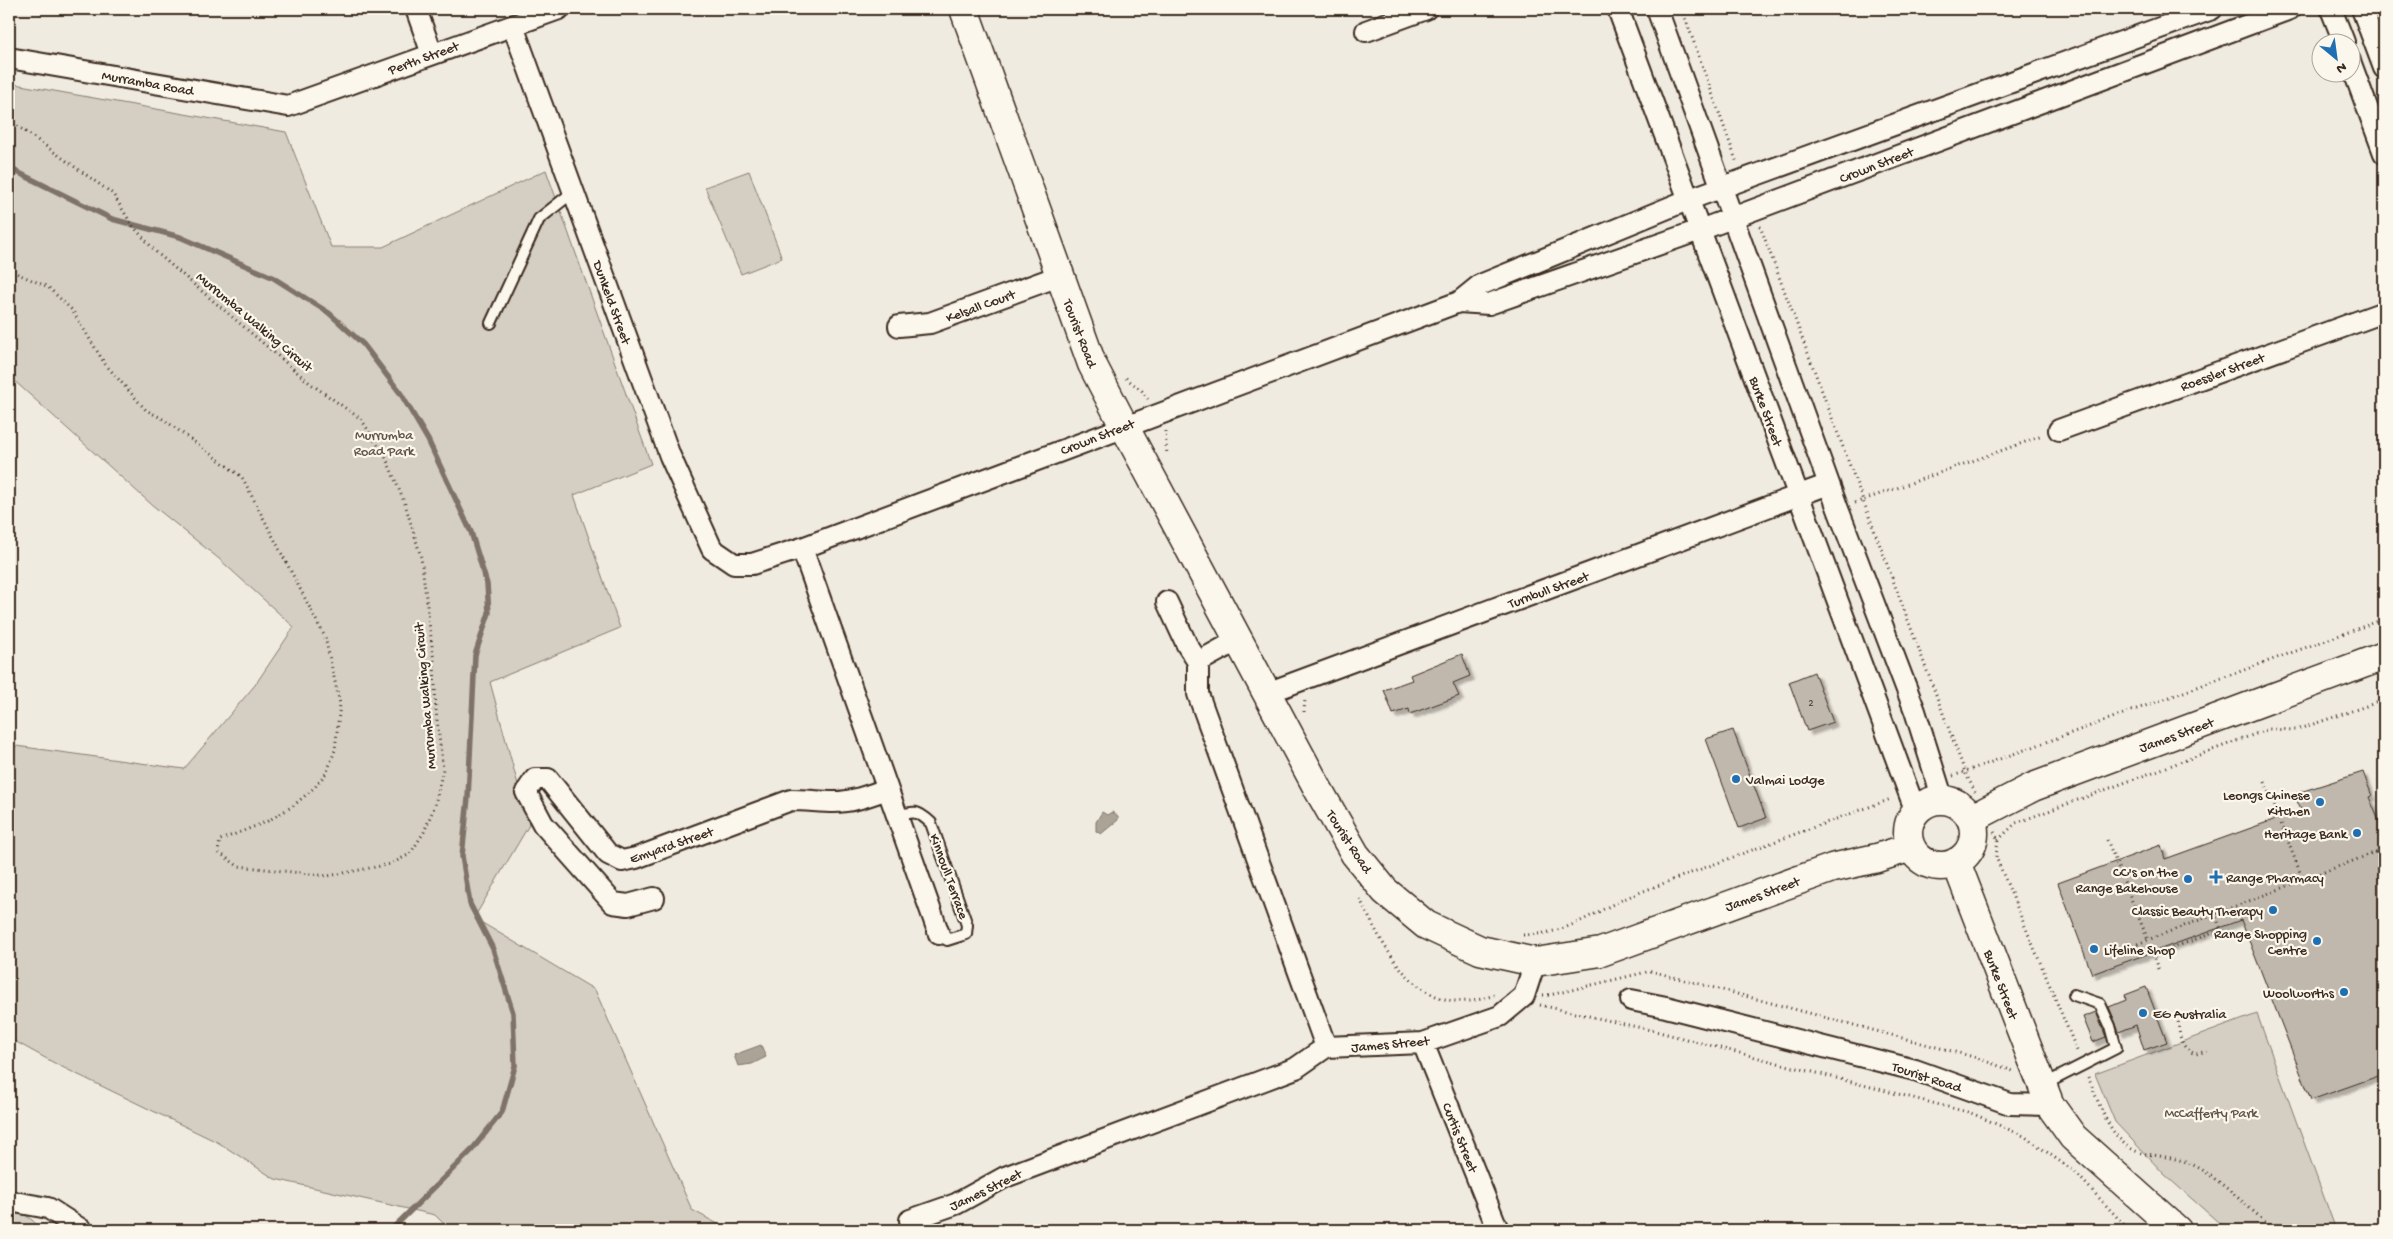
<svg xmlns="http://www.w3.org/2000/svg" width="2393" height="1239" font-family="'Gochi Hand',sans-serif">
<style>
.green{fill:#d5cec3;stroke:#887c70}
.water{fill:#aca397;stroke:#7f7367}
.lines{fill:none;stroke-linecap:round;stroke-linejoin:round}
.stream{stroke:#7f7367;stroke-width:5.5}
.building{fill:#c0b8ad;stroke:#3b2a1e;filter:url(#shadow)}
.lane-casing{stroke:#3b2a1e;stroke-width:14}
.street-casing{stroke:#3b2a1e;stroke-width:24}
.secondary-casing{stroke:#3b2a1e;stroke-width:31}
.path{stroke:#3b2a1e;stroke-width:3;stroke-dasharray:1 4;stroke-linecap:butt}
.lane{stroke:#fbf7ec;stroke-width:10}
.street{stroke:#fbf7ec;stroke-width:20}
.secondary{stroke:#fbf7ec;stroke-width:28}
.poi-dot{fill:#1f6fb2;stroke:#fbf7ec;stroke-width:2}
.labels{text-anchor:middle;stroke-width:4.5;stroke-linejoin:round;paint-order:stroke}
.number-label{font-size:11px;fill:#5c4e42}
.street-label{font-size:14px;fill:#3b2a1e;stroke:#fbf7ec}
.park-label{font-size:14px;fill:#625347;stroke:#fbf7ec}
.poi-label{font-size:14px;fill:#3b2a1e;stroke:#fbf7ec;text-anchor:end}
</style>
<defs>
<filter id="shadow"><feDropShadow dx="4.5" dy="4.5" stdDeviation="1" flood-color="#0004"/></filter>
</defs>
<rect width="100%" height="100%" fill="#f0ebe0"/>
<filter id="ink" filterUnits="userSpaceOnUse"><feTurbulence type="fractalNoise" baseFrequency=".02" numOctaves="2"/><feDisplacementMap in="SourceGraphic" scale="10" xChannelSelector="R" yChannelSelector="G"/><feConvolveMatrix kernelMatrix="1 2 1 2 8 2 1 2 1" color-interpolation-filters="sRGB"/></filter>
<g filter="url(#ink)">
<!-- green -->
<path class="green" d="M9,83L286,132L331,247H383L546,170L651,464L574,495L620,628L490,682L529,825L474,918L595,990L692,1210L729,1230H450L435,1215L275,1179L219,1143L58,1065L9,1038V745L184,769L255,685L294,627L218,558L151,504L9,376Z
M749,171L782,258L741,274L705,187Z
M2257,1014L2336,1230H2227L2165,1175L2115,1122L2095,1074Z
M9,1209C20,1211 35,1219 40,1230H9Z"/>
<!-- water -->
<path class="water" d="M1102,812L1107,815L1112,812L1118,816V820L1101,834L1096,831V822Z
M761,1045L766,1057L752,1064L738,1066L734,1055Z"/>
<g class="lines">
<!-- stream -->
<path class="stream" d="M9,168L112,219L180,237L272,277L329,313L363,344L401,394L428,440L471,532L487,584L489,613L475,655L468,798L462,856L470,904L493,949L513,1013L515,1066L502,1112L471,1151L391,1230"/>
</g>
<!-- building -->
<path class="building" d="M1462,654L1470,676L1453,683L1459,696L1410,714L1409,709L1393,714L1384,690L1412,680L1410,675Z
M1814,672L1833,722L1807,731L1789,682Z
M1733,730L1766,818L1739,828L1706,739Z
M2363,772L2372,796L2369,797L2379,821L2384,824V1074L2311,1100L2241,920L2092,974L2058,883L2161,845L2165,859L2301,810L2294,794Z
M2146,987L2167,1042L2144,1050L2136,1025L2119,1032L2109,1007L2126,1000L2125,995Z
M2096,1012L2106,1037L2093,1042L2083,1017Z"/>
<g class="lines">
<defs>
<path id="lane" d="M491,323L539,219L573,192
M897,816C914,811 917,810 931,823L967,925L966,934L947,940L939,934
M2043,1085L2116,1048L2110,1026L2100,1004L2074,995"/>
<path id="street" d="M416,9L432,54
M1618,9L1916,812
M1657,9L1838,509L1915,711L1943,800
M2331,9L2344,42
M2362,9L2384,68
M513,26L670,456L712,549L734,564H752L802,548L1459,302L1480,285L1690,199L2212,9
M1366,31L1426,9
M9,58L288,106L559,9
M2350,61L2384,153
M1459,302L1489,304L1700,230L2290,9
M899,326L930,323L1059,276
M2059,430L2384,312
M802,548L939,934
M1167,602L1187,645L1198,662
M1238,640L1198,662V694L1326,1047
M1267,693L1829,484
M654,898L628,905L613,903L543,824L526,792L535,779H548L608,854L622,861L636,858L791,800C806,800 820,802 834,802C853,802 870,795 887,789
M1631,1000L1666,1007L1915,1070L2010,1104L2050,1105
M1423,1043L1498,1230
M9,1201L48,1208L82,1230
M910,1220L956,1204L1005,1177L1296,1068L1326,1047L1423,1043L1500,1016L1524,996L1535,962"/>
<path id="secondary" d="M964,9L1092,364L1124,426L1318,789L1355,854L1385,891L1426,925L1480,950L1535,962L1601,952L1832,868L1877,858L1911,847
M1908 833a33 33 0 1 1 66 0a33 33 0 1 1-66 0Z
M1971,819L2033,787L2384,656
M1956,862L2050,1105L2073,1137L2177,1230"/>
</defs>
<!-- lane casing -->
<use href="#lane" class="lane-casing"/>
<!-- street casing -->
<use href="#street" class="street-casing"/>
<!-- secondary casing -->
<use href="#secondary" class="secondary-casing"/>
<!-- path -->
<path class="path" d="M1682,9L1737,163
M9,120L113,194L132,225L157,253L311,384L361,419L386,458L405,504L421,557L434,662L436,711L443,769L435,805L424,832L410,854L391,864L328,876L238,866L218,852L220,840L266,822L293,806L315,787L327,772L335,750L340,704L325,637L242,477L163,419L146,410L105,364L72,310L48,287L9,270
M1760,226L1965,772L1975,792
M1126,378L1142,391L1148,399
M1165,431L1167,455
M1855,503L2042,436
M1304,712L1305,699
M1953,776L2384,619
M2265,782L2303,880
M1994,832L1998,840L1996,857L2078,1053
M1998,840L2016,823L2269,729L2296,730L2384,700
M2107,840L2148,940
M2376,852L2384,874
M1360,899C1386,953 1421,1023 1494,995
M1523,935C1573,934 1594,910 1636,894C1721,861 1806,830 1891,799
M2114,953L2376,852L2384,855
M2158,969L2153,955L2221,930L2215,914
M1543,995H1550L1651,971L1974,1057L2013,1071
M1540,1005L1655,1031L1971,1113L2024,1136L2075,1172L2129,1230
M2178,1017C2179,1032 2179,1049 2196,1054L2211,1050
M2088,1077C2100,1104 2111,1148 2146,1154C2166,1157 2186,1159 2204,1171C2229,1188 2252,1211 2275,1230"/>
<!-- lane -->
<use href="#lane" class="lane"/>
<!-- street -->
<use href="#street" class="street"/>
<!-- secondary -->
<use href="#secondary" class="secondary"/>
</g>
</g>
<!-- markers -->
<g class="poi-dot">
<circle cx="1736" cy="779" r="5"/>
<circle cx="2320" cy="802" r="5"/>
<circle cx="2357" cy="833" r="5"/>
<path d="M2213.5 869.5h5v5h5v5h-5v5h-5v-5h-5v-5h5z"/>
<circle cx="2188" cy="879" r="5"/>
<circle cx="2273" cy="910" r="5"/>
<circle cx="2317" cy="941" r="5"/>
<circle cx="2094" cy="949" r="5"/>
<circle cx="2344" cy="992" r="5"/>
<circle cx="2143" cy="1013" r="5"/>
</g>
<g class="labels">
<!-- number labels -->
<g class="number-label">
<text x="1811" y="706">2</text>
</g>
<!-- street labels -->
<g class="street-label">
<text transform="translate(423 57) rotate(-20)" y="5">Perth Street</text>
<text transform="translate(148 82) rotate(10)" y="5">Murramba Road</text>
<text transform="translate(1876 164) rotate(-21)" y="5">Crown Street</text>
<text transform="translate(613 302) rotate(70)" y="5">Dunkeld Street</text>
<text transform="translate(980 305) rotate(-20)" y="5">Kelsall Court</text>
<text transform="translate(255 321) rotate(40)" y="5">Murrumba Walking Circuit</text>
<text transform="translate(1081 333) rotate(69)" y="5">Tourist Road</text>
<text transform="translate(2222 371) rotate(-20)" y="5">Roessler Street</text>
<text transform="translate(1767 411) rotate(70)" y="5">Burke Street</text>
<text transform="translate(1097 436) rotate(-21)" y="5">Crown Street</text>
<text transform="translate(1548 589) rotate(-20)" y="5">Turnbull Street</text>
<text transform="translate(424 696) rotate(-95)" y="5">Murrumba Walking Circuit</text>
<text transform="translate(2176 734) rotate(-20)" y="5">James Street</text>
<text transform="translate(1350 841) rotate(57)" y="5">Tourist Road</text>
<text transform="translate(671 844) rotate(-19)" y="5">Emyard Street</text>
<text transform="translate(950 876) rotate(70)" y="5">Kinnoull Terrace</text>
<text transform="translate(1762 893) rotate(-20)" y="5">James Street</text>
<text transform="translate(2002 984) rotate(69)" y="5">Burke Street</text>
<text transform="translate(1390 1043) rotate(-5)" y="5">James Street</text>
<text transform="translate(1927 1076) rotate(18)" y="5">Tourist Road</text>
<text transform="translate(1461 1137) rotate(68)" y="5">Curtis Street</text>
<text transform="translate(985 1189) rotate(-26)" y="5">James Street</text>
</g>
<!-- park labels -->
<g class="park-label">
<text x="384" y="439">Murrumba<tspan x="384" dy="16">Road Park</tspan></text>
<text x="2211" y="1117">McCafferty Park</text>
</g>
<!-- poi labels -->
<g class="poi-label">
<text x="1746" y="784" text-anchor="start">Valmai Lodge</text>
<text x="2310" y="799">Leongs Chinese<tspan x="2310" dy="16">Kitchen</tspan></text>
<text x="2347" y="838">Heritage Bank</text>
<text x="2178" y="876">CC's on the<tspan x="2178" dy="16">Range Bakehouse</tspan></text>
<text x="2226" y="882" text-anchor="start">Range Pharmacy</text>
<text x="2263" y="915">Classic Beauty Therapy</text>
<text x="2307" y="938">Range Shopping<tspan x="2307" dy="16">Centre</tspan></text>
<text x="2104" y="954" text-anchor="start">Lifeline Shop</text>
<text x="2334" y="997">Woolworths</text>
<text x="2153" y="1018" text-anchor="start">EG Australia</text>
</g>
</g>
<!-- margin -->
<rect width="2393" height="1239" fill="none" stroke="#fbf7ec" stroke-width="30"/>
<rect x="15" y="15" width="2363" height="1209" fill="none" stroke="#3b2a1e" stroke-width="2" filter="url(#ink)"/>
<!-- north arrow -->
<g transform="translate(2336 58) rotate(151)"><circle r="24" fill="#fbf7ec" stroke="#aea59a"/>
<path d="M0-4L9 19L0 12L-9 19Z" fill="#1f6fb2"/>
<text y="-8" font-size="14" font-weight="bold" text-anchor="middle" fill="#3b2a1e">N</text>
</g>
</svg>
